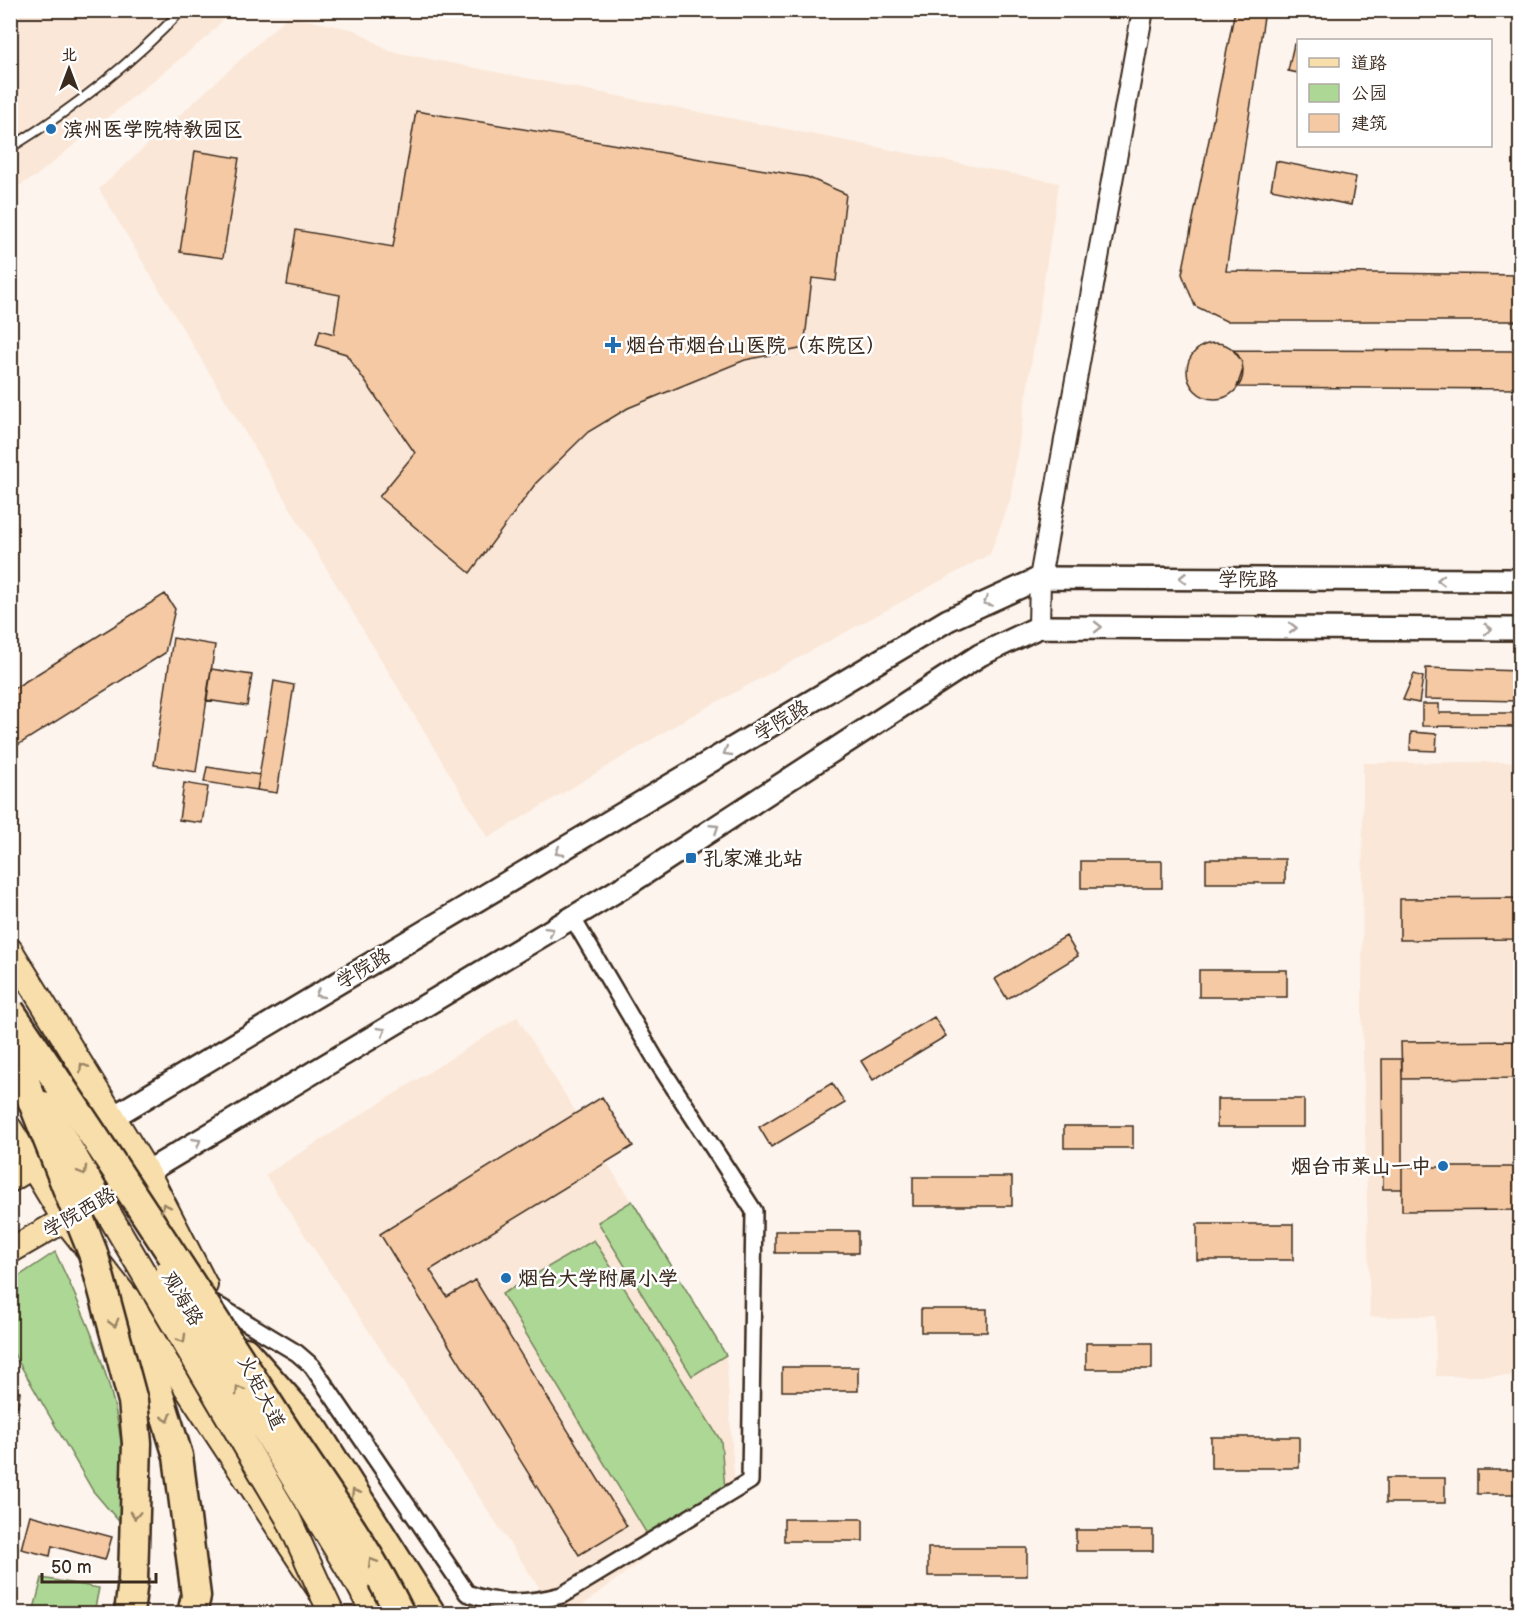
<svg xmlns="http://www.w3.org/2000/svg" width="1531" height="1624" font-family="'Balsamiq Sans','LXGW WenKai TC',sans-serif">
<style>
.built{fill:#fae7d7}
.green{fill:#acd795;stroke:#74805a;stroke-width:1.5}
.building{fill:#f4c9a3;stroke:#3b2a1e;stroke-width:1.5}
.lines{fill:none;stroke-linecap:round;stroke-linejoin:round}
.service-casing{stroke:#3b2a1e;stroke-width:12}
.minor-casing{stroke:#3b2a1e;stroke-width:20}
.tertiary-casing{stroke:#3b2a1e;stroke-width:24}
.secondary-casing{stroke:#3b2a1e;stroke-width:26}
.primary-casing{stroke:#3b2a1e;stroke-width:28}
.motorway-casing{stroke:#3b2a1e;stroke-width:33}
.service{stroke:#fff;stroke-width:8}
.minor{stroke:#fff;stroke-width:15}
.tertiary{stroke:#fff;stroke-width:20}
.secondary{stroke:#fff;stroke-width:21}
.primary{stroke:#f8deab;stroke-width:24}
.motorway{stroke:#f8deab;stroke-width:28}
.primary-bridge-casing{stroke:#3b2a1e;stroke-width:28;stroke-linecap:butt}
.motorway-bridge-casing{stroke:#3b2a1e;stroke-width:33;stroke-linecap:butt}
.primary-bridge{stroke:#f8deab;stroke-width:24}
.motorway-bridge{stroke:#f8deab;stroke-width:28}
.oneway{stroke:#a79f9a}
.oneway2{stroke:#9a8464}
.poi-dot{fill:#1f6fb2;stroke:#fff;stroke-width:2}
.labels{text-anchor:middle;stroke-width:5;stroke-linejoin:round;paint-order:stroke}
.poi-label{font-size:20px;font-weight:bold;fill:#3b2a1e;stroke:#fff;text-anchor:start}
.street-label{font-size:20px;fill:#3b2a1e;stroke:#fff}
</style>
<rect width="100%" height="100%" fill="#fdf4ed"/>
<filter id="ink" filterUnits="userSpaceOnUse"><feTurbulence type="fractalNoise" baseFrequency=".0167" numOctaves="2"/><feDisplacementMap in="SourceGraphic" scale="12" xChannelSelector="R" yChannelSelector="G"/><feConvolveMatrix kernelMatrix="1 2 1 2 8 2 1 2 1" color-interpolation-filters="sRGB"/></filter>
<g filter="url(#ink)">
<!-- built -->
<path class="built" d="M11,11H231L208,36L36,176L11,190Z
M288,16L355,30L389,51L1059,183L1010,501L990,554L691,716L488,838L99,189Z
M1520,762V1376H1436L1435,1316L1370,1317L1362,1016L1363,763Z
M517,1017L726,1355L735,1490L572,1613H556L265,1175Z"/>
<!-- green -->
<path class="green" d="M632,1201L726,1355L692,1376L598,1222Z
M594,1240L721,1441L725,1489L653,1544L502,1294Z
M55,1252C81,1307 107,1363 118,1423C125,1459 125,1496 128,1532L93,1491L11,1349L10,1282Z
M42,1578L99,1588L94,1613H33Z"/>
<!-- building -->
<path class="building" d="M1235,10H1265L1226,271L1520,275V321H1226L1195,306L1182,274Z
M1497,10H1520V15Z
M1294,44L1298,45V73L1288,71Z
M416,111L807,177L846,194L836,281L812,278L804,348L745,360L628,408L588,432L536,483L470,573L379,497L415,453L346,354L316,345L320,330L334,334L340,295L287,285L296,230L393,247Z
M195,151L239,158L223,258L180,252Z
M1276,161L1356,177L1351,205L1271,189Z
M1187 371a28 28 0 1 1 56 0a28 28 0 1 1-56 0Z
M1233,350L1520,351V389L1237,387L1243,369L1241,360Z
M165,594L175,609L165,653L10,750V691Z
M173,638L215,645L196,772L154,765Z
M1426,668L1520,671V701L1425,699Z
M211,669L252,675L247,706L206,700Z
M1414,674L1423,677L1419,703L1403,700Z
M274,681L294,685L277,793L257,790Z
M1422,704H1439V713H1520V727L1422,726Z
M1411,732L1437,734L1436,751L1410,750Z
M207,767L260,775L257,790L204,782Z
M184,783L208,787L202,823L179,820Z
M1206,859H1285V883H1206Z
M1081,861H1162V888H1081Z
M1520,898V939L1400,940V899Z
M1066,936L1078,956L1007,999L995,979Z
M1199,970H1287V997H1199Z
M934,1017L946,1036L873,1080L861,1061Z
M1520,1041V1078L1402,1079L1401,1042Z
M1382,1059H1402V1189H1383Z
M832,1083L845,1103L771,1147L759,1127Z
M602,1097L633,1146L430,1270L447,1297L475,1280L627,1526L579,1555L380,1234Z
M1217,1099H1304V1127H1217Z
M1064,1126H1133V1148H1064Z
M1402,1167H1520V1210L1402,1211Z
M913,1177H1012V1206H913Z
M1197,1224H1293V1260H1197Z
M775,1231H858V1253H775Z
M921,1309H987V1332H921Z
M1086,1343H1152V1369H1086Z
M782,1367H858V1391H782Z
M10,1391L20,1392L18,1406L10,1405Z
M1211,1437H1299V1468H1211Z
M1477,1470H1520V1494H1477Z
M1386,1478H1445V1503H1386Z
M30,1515L112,1537L105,1560L52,1546L50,1556L21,1549Z
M784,1519H863V1541H784Z
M1076,1530H1153V1551H1076Z
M928,1548H1027V1576H928Z"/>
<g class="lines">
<defs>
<path id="service" d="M10,148C73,109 131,64 182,10"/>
<path id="minor" d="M214,1303L297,1353L312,1366L467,1593C497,1606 532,1603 562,1595L750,1481L754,1211L656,1060L572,917"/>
<path id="tertiary" d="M1039,627L1040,578L1143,10"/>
<path id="secondary" d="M113,1117L948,620L1040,578L1520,580
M147,1172L630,883L980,655L1039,627L1520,629"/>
<path id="primary" d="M10,950L147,1172L205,1285
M10,1129L65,1220L130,1302L323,1595L332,1614
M10,1180L45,1159
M10,1251L142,1175
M348,1564L374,1614"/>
<path id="motorway" d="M130,1302L178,1456L196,1596L192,1614
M245,1352L315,1431L431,1614
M129,1614L133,1580"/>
</defs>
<!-- service casing -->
<use href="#service" class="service-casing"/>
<!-- minor casing -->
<use href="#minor" class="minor-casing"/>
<!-- tertiary casing -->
<use href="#tertiary" class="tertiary-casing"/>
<!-- secondary casing -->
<use href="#secondary" class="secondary-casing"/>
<!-- primary casing -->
<use href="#primary" class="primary-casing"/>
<!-- motorway casing -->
<use href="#motorway" class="motorway-casing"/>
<!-- service -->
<use href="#service" class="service"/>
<!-- minor -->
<use href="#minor" class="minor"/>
<!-- tertiary -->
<use href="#tertiary" class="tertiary"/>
<!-- secondary -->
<use href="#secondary" class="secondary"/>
<!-- primary -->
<use href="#primary" class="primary"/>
<!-- motorway -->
<use href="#motorway" class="motorway"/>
<defs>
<path id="primary-bridge" d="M44,1104L288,1518L323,1595
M168,1272L357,1583"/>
<path id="motorway-bridge" d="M10,1011C100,1144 188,1278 275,1414C317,1480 365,1542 400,1614
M13,1052L93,1253L133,1401L137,1443L133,1580"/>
</defs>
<!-- primary-bridge casing -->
<use href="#primary-bridge" class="primary-bridge-casing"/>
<!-- motorway-bridge casing -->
<use href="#motorway-bridge" class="motorway-bridge-casing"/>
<!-- primary-bridge -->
<use href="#primary-bridge" class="primary-bridge"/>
<!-- motorway-bridge -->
<use href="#motorway-bridge" class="motorway-bridge"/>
</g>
<!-- one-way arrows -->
<defs><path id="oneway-chevron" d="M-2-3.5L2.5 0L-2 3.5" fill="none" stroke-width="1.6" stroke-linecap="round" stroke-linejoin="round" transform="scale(1.5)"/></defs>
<g class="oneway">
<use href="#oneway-chevron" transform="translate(1183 578) rotate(-180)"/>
<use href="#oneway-chevron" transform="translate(1441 580) rotate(-180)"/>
<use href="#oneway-chevron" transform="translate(987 602) rotate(155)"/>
<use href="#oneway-chevron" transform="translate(1098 627)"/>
<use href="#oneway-chevron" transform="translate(1293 628)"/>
<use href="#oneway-chevron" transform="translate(1488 629)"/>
<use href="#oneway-chevron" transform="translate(727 752) rotate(149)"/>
<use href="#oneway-chevron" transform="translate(715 828) rotate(-33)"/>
<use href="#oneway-chevron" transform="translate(559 852) rotate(149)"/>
<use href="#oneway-chevron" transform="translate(550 931) rotate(-31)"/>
<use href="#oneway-chevron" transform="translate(319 994) rotate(149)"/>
<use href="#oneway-chevron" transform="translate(382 1031) rotate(-31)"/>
<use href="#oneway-chevron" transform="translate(197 1142) rotate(-31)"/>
</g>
<g class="oneway2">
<use href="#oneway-chevron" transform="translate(83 1067) rotate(-122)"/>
<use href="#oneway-chevron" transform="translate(83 1171) rotate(60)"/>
<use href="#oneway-chevron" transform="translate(165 1207) rotate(-117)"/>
<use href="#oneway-chevron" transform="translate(114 1323) rotate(74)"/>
<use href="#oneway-chevron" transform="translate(182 1339) rotate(60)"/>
<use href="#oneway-chevron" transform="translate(239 1390) rotate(-121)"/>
<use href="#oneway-chevron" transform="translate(167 1418) rotate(73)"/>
<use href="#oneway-chevron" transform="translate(355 1493) rotate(-122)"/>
<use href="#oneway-chevron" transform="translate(135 1515) rotate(92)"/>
<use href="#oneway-chevron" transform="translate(372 1562) rotate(-121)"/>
</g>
</g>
<!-- markers -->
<g class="poi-dot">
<circle cx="51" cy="129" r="6"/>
<path d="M610 336h6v6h6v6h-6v6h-6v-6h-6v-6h6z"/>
<rect x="685" y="852" width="12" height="12" rx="3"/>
<circle cx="1443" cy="1166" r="6"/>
<circle cx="506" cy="1278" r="6"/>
</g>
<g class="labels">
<!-- poi labels -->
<g class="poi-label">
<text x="63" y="136">滨州医学院特教园区</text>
<text x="626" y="352">烟台市烟台山医院（东院区）</text>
<text x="703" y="865">孔家滩北站</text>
<text x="1431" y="1173" text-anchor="end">烟台市莱山一中</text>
<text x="518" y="1285">烟台大学附属小学</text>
</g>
<!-- street labels -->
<g class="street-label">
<text x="1248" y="586">学院路</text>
<text transform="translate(781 720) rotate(-31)" y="7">学院路</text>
<text transform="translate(363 968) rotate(-31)" y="7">学院路</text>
<text transform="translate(79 1212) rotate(-30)" y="7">学院西路</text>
<text transform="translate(183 1298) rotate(59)" y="7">观海路</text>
<text transform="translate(262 1392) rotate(63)" y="7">火矩大道</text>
</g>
</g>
<!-- margin -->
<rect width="1531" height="1624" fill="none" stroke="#fff" stroke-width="36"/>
<rect x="18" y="18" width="1495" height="1588" fill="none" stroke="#3b2a1e" stroke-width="2" filter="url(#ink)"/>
<!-- legend -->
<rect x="1297" y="39" width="195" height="108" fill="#ffffff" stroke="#b1aaa5" stroke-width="1.5"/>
<rect x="1309" y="58" width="30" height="9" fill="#f8deab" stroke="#b1aaa5" stroke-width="1.5"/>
<text x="1351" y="69" font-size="18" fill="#3b2a1e">道路</text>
<rect x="1309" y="84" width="30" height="18" fill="#acd795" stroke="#b1aaa5" stroke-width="1.5"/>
<text x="1351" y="99" font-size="18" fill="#3b2a1e">公园</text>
<rect x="1309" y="114" width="30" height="18" fill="#f4c9a3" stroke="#b1aaa5" stroke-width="1.5"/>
<text x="1351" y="129" font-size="18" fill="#3b2a1e">建筑</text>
<!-- north arrow -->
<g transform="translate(69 69)" stroke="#ffffff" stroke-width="4.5" paint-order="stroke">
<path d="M0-4.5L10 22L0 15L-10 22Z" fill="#3b2a1e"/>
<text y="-9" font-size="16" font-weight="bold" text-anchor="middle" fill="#3b2a1e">北</text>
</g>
<!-- scale -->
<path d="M42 1573v9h114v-9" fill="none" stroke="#3b2a1e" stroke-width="3"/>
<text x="51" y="1573" font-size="18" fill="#3b2a1e" stroke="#ffffff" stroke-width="4.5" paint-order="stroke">50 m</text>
</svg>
